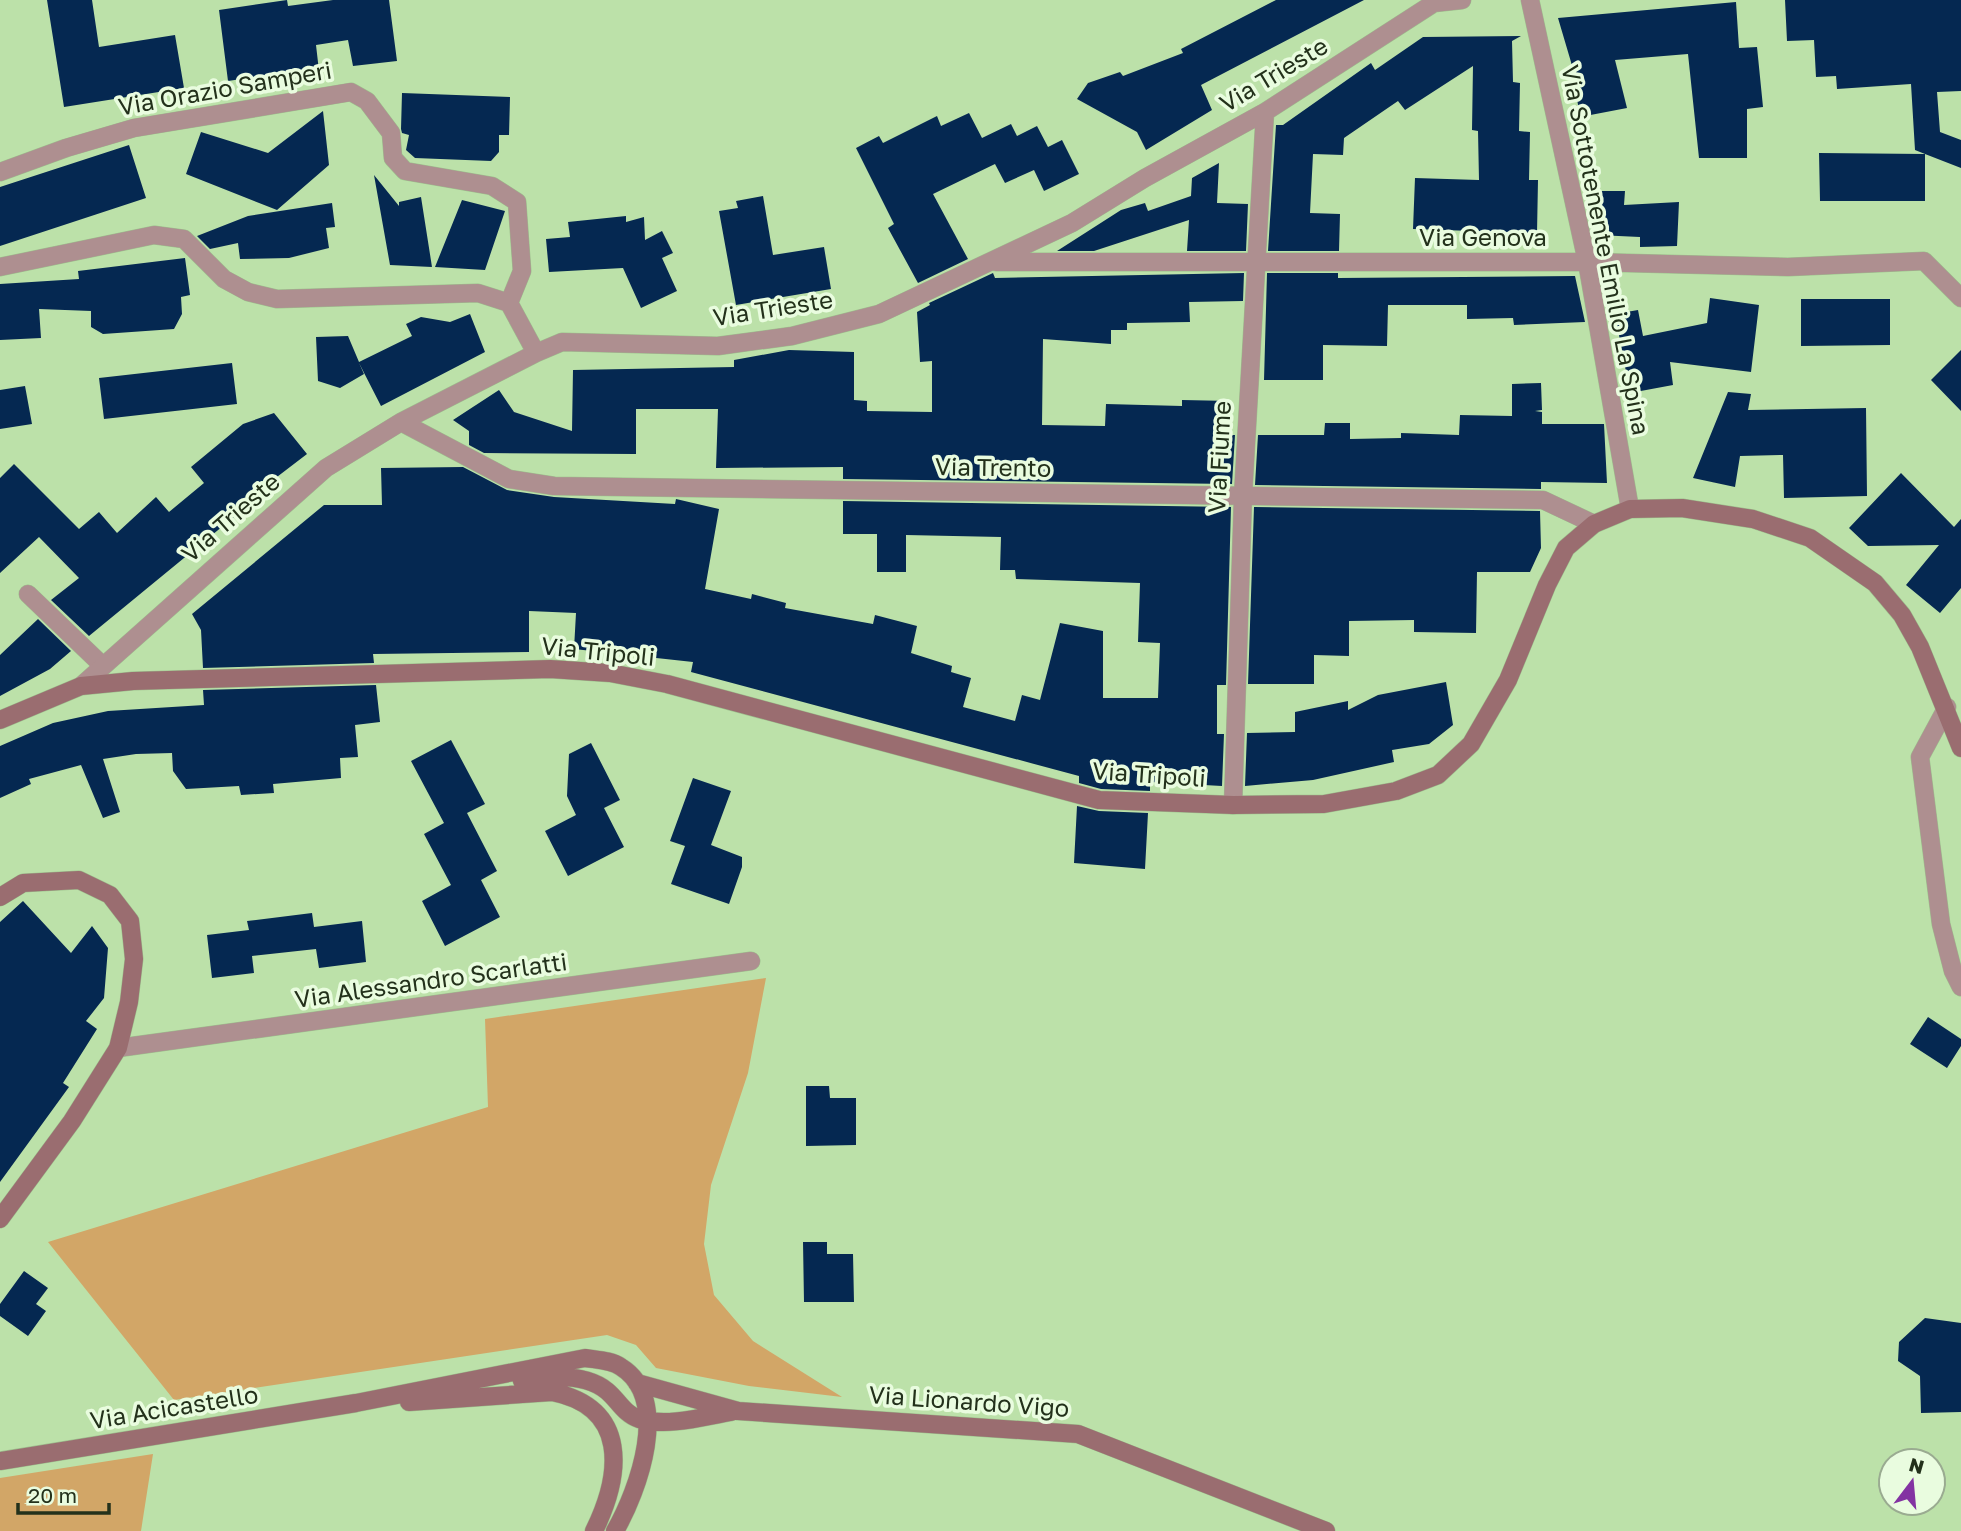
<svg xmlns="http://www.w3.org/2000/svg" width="1961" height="1531" font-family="'Golos Text',sans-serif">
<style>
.green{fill:#d2a667}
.building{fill:#052851}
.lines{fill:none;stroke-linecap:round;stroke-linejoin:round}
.lane-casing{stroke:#9dbe8d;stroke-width:19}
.street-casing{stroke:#9dbe8d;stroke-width:19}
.secondary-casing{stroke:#9dbe8d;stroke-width:19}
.lane{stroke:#ae8f90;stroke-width:18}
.street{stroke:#ae8f90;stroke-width:18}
.secondary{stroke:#9a6d70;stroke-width:18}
.labels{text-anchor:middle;stroke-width:7;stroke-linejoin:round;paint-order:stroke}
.street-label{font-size:24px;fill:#23311b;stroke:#e9fcdf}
</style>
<rect width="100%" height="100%" fill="#bce1a9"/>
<!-- green -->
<path class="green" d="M766,978L748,1073L711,1185L704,1244L714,1295L753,1341L842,1397L749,1386L656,1368L636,1345L607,1335L174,1400L48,1242L488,1107L485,1019Z
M153,1454L141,1531H0V1478Z"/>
<!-- building -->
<path class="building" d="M47,0H92L99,47L175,35L184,88L64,107Z
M287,0L288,6L333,0H389L397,61L353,66L348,40L316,45L319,71L288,75L287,72L228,81L219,10Z
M1276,0H1364L1201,85L1212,110L1146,150L1137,132L1077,99L1088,83L1120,72L1123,76L1183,53L1181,49Z
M1785,0H1961V91L1937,92L1940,132L1961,140V168L1925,154V201H1820L1819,153L1925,154L1915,150L1911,84L1837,89L1836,76L1816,77L1814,40L1787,41Z
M1736,2L1739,48L1757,47L1763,107L1747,109V158H1699L1688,54L1615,60L1627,108L1580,117L1571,62L1558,18Z
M1521,36L1512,41L1513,82L1520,83L1519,131L1530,132L1529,180H1538L1537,233L1413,229L1415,178L1479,180L1478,131L1472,130L1473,66L1405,110L1398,101L1344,138L1343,155L1313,154L1310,213L1340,214L1339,251H1268L1276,125H1283L1371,63L1375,70L1423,37Z
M402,93L510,97L509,135H499V152L491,161L415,158L406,150L409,135L402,133L401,129Z
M323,111L329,165L277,210L186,174L201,132L268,153Z
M969,113L982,138L1011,124L1017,136L1037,126L1048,147L1062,140L1079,174L1044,191L1034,170L1005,183L995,164L933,194L968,259L918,283L888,228L894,224L856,148L879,136L883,143L937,116L941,126Z
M129,145L146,198L0,246V187Z
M1219,163L1217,203L1248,204L1246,251H1187L1189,220L1094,251H1057L1121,210L1145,203L1148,211L1191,196L1192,178Z
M374,175L399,206V202L421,197L432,267L390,265Z
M1589,191H1625L1624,205L1679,202L1677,246L1640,247V237L1597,235Z
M763,196L773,255L824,247L831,289L736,305L719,211L738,208L736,201Z
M462,200L505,211L485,270L435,267Z
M332,203L335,227L326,228L329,248L289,258L240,259L238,243L210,249L197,236L248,216Z
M626,216V222L644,217L645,240L662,231L673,253L662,258L677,291L641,308L623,268L549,272L546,239L570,237L568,222Z
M185,258L190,295L181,297L182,314L174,329L103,334L91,327V311L39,309L41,338L0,340V284L79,279L78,271Z
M993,273L995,278L1244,273L1243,301L1189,302L1190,322L1127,323V330H1111V344L1043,339L1042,425L1105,426L1106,404L1182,406V400L1231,401L1230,435H1235L1232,484L843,479V467L716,468L718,409H636V454L484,453L469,445V431L453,420L499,390L514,412L572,431L573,370L734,367V360L789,350L854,352V400L867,401V411L932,412V361L920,362L917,312L930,305L929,303Z
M1267,273H1338V278L1575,276L1585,322L1514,325L1513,318L1467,319V305H1388L1387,346L1323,345V380H1264Z
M1710,298L1759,305L1751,372L1670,362L1673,385L1630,393L1615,314L1638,310L1643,336L1707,323Z
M1801,299H1890V345L1801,346Z
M470,314L485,352L381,406L359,363L364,374L340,388L318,381L316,337L348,336L359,362L412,336L406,324L421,317L450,322Z
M1961,350V411L1931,380Z
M232,363L237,404L104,419L99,378Z
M1541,383L1542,410L1535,411L1542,412V424H1604L1607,483L1541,482V489L1255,485L1258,435H1324L1325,423H1350V439L1401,438V433L1459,435L1460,415L1512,416V384Z
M25,386L32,424L0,429V390Z
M1728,392L1751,394L1748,410L1866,408L1867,496L1784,498L1783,455L1740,456L1735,487L1693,478Z
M274,413L307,454L248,499L251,503L89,636L51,600L79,578L39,537L0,573V478L14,464L79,529L99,512L117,533L156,497L169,512L204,483L191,467L243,424Z
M463,467L507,490L554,497L675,504L676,499L719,509L705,589L751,599L752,594L786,603L785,608L873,624L875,615L917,626L911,653L952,666L951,672L971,678L963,707L1015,721L1022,695L1040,700L1060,623L1103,631V698H1158L1160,643L1138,642L1140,583L1016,579L1015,570H1000L1001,537L906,535V572H877V534H843V501L1231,507L1226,685H1217V734H1224L1222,786L1150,782V791L1101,789L1079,783V776L691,672L693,662L574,649L576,613L529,611V652L373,654L374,663L203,668L201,630L192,614L324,505H382L381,468Z
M1901,473L1954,527L1961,519V588L1940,613L1906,585L1939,545L1868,546L1849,528Z
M1254,507L1540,511L1541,548L1530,572H1477L1476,633L1414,632V620L1349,621V656L1314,655V684H1248Z
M38,619L71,651L50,669L0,696V655Z
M1446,682L1453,725L1429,744L1392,750L1394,762L1313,780L1245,786L1247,733L1295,732V712L1348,701V710L1378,695Z
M376,685L380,722L355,725L358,757L340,758L341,778L273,784L274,793L241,795L239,786L186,789L173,771L172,753L136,754L103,759L120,812L103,818L81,765L29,779L31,784L0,798V746L53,723L108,711L204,705L203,690Z
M451,740L485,804L467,813L497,871L481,880L500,917L445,946L422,901L451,885L424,834L444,823L411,761Z
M591,743L620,800L604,808L624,847L568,876L545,831L576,815L567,796L569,754Z
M693,778L731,791L711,845L742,857V867L729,904L671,884L685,846L670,841Z
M1077,806L1099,811L1148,813L1145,869L1074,863Z
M23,901L71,953L92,926L108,948L104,998L86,1021L97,1029L63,1083L69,1087L0,1182V922Z
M312,913L314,927L362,921L366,962L319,968L316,949L252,956L254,973L212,978L207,935L249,930L247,921Z
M1928,1017L1961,1039V1046L1947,1068L1910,1044Z
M806,1086H829L830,1098H856V1145L806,1146Z
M803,1242H827V1254H853L854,1302H804Z
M24,1271L48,1288L36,1304L46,1311L28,1336L0,1316V1304Z
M1925,1318L1961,1323V1412L1921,1413L1920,1376L1898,1361L1899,1342Z"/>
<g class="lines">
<defs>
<path id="lane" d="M28,594L103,666"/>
<path id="street" d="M1530,0L1587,262L1630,509
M0,172L66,148L134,128L351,92L367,101L391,133L393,158L405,171L492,186L517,202L522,271L509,303
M996,262H1587L1788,267L1924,261L1961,298
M0,267L154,235L184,239L224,279L248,292L277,299L478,293L509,303L536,353
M401,422L509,479L554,486L1543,500L1594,524
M81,686L326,468L401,422L536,353L562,342L718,346L792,336L879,314L1072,223L1145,178L1265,112L1434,3L1462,0
M1947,707L1920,757L1941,924L1953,971L1961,987
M1233,805L1243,496L1265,112
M118,1048L751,961"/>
<path id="secondary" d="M0,720L81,686L133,681L550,669L610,673L667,684L1099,800L1233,805L1324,804L1396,791L1438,775L1471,744L1508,680L1547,585L1566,548L1594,524L1630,509L1682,508L1753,519L1810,538L1875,583L1902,615L1920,647L1961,748
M0,897L23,883L79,880L110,895L130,921L134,959L129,1002L118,1048L72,1121L0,1219
M522,1381C548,1376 585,1373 607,1391C618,1400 624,1414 639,1419C668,1427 702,1417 731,1412
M637,1383L738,1411L1078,1434L1326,1531
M409,1402L552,1392C629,1407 622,1474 594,1531
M0,1461L356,1403L585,1358C597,1360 611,1360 621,1367C672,1399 638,1491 615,1531"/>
</defs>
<!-- lane casing -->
<use href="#lane" class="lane-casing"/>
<!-- street casing -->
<use href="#street" class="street-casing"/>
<!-- secondary casing -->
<use href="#secondary" class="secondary-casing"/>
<!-- lane -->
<use href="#lane" class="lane"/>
<!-- street -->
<use href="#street" class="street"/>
<!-- secondary -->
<use href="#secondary" class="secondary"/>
</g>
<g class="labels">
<!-- street labels -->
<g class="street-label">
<text transform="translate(1274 75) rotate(-31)" y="8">Via Trieste</text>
<text transform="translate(225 89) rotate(-10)" y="8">Via Orazio Samperi</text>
<text x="1483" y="246">Via Genova</text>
<text transform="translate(1605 250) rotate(79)" y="8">Via Sottotenente Emilio La Spina</text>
<text transform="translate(773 309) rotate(-9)" y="8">Via Trieste</text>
<text transform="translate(1220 457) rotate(-87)" y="8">Via Fiume</text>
<text transform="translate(993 468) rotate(1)" y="8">Via Trento</text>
<text transform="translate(231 518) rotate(-41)" y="8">Via Trieste</text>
<text transform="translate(598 652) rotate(6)" y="8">Via Tripoli</text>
<text transform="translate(1149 775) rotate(4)" y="8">Via Tripoli</text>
<text transform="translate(431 981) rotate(-8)" y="8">Via Alessandro Scarlatti</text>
<text transform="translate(969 1402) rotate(4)" y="8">Via Lionardo Vigo</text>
<text transform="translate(174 1408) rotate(-9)" y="8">Via Acicastello</text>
</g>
</g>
<!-- north arrow -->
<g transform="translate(1912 1482) rotate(16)"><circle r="33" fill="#e9fcdf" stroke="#9aab91" stroke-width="2"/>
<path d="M0-5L12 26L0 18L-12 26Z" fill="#8333a2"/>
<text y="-10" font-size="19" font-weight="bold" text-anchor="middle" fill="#23311b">N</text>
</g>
<!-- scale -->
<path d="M18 1503v10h91v-10" fill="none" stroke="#23311b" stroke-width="3.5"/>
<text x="28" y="1503" font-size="21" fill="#23311b" stroke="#e9fcdf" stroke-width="5" paint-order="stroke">20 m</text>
</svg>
